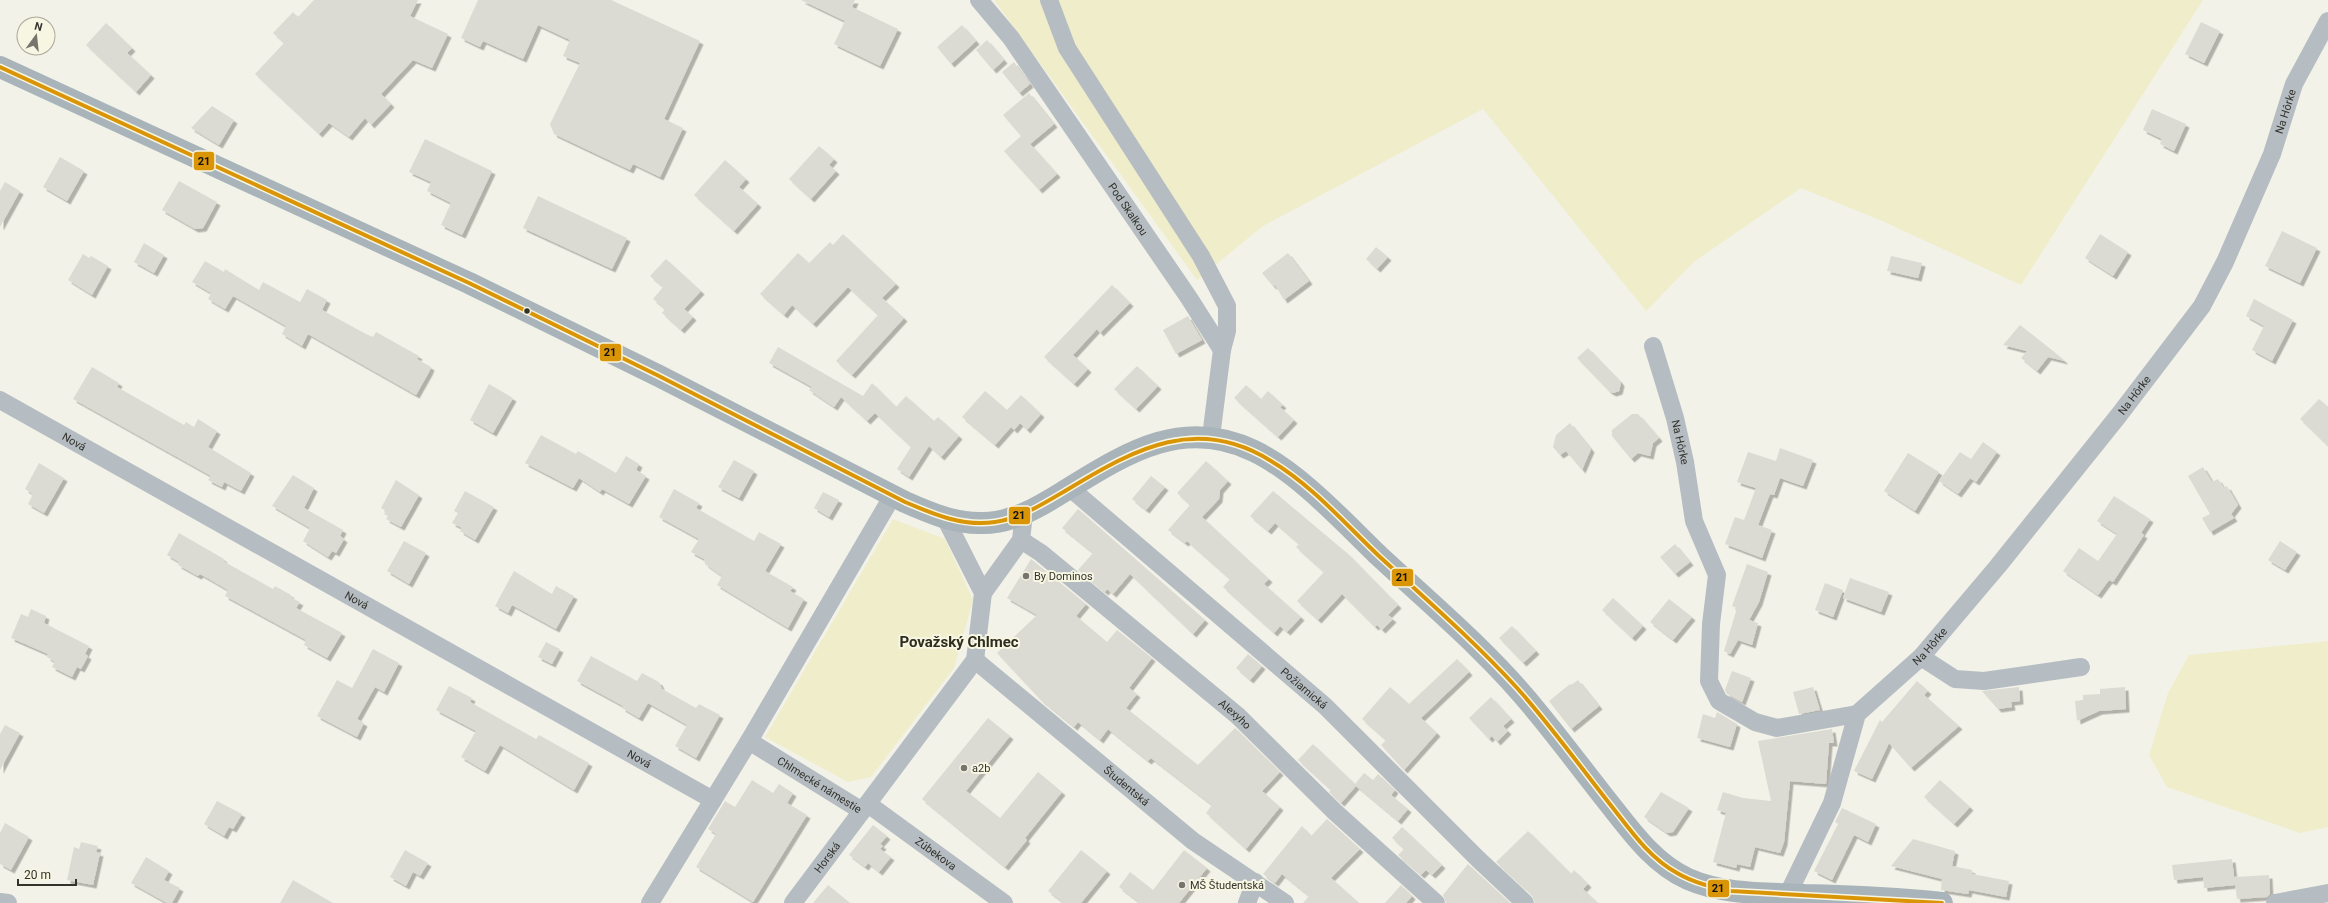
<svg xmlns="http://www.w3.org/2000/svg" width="2328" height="903" font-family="Roboto,sans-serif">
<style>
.green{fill:#f0edcb}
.building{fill:#dbdbd3;filter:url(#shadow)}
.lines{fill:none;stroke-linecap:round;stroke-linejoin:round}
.street{stroke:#b5bdc3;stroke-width:18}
.secondary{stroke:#a8b3ba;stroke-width:22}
.bus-1-casing{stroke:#f7f6e3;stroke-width:7}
.bus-1{stroke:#da9506;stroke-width:4}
.bus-dot{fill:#33322b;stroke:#f7f6e3;stroke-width:1.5}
.poi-dot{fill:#76756d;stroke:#f7f6e3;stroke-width:1.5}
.labels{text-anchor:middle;stroke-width:4;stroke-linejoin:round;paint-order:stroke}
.street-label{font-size:11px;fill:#33322b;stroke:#f7f6e3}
.poi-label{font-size:11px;fill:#33322b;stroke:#f7f6e3;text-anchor:start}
.district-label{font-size:15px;font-weight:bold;fill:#2d2c1e;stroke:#f7f6e3}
.line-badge{stroke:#f7f6e3;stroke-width:1.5}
.pale-badge-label{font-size:11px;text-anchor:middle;font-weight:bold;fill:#111}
</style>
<defs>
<filter id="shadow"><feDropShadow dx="3.5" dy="3.5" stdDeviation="0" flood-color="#0004"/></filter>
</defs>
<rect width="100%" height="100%" fill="#f2f2e8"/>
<!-- green -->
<path class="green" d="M994,0H2203L2021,285L1882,221L1801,188L1695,261L1646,311L1483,109L1263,226L1197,280Z
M893,519L945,539L973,600L954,668L871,777L848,782L765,737Z
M2328,641V827L2300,833L2167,787L2149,755L2168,693L2189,655Z"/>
<!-- building -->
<path class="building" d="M314,0H418L410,16L448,34L432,68L413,60L381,94L391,104L371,125L365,118L349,137L329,123L319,134L255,74L284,43L273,33L293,12L298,17Z
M478,0H611L700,41L664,119L683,128L660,177L633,164L630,170L554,134L550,124L580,63L563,56L570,40L538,25L523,59L483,41L480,47L461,38Z
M801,0H855L852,7L898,29L880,66L834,44L845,21Z
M2201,22L2220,31L2204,63L2185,54Z
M106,23L132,48L127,53L151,75L136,92L86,45Z
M962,25L976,41L951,64L937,47Z
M987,40L1004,60L993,70L976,50Z
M1014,62L1030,84L1019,93L1002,72Z
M1029,93L1054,124L1030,144L1057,174L1039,190L1004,151L1021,136L1003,115Z
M212,106L234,120L219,145L191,128Z
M2152,109L2186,124L2174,151L2160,144L2162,139L2143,130Z
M425,139L492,171L462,235L441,225L451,203L427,191L431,182L409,172Z
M819,146L834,159L829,165L836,171L811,199L789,179Z
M60,157L84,171L67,201L43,187Z
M725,160L746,179L739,187L758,204L734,231L694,195Z
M179,181L217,202L203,228L195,229L162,210Z
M5,182L20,191L0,227V191Z
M538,196L627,238L612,269L523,228Z
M2282,231L2317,248L2300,283L2265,266Z
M843,234L896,284L882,298L904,318L852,375L836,361L878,315L848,287L813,324L792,305L784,315L760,294L798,253L809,263L830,242L833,245Z
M2100,234L2128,252L2113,276L2085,258Z
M144,243L164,255L154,273L134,262Z
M1376,247L1388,257L1377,269L1366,259Z
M1288,253L1309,281L1284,300L1275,285L1273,286L1262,273Z
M83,254L89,258L91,256L108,266L92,295L68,280Z
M1891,256L1922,263L1918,278L1887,271Z
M666,259L701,291L684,309L693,317L681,330L662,313L665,309L653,299L663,287L650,276Z
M205,261L224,272L225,269L259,290L263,282L300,302L307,289L327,300L322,310L366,334L373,337L376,332L419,356L417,359L431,367L429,372L416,395L308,334L302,346L282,334L286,326L233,296L225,309L208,299L211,293L192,282Z
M1112,285L1130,303L1100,333L1097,329L1073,355L1088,369L1074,384L1044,357Z
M2254,299L2293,320L2272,361L2252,350L2264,326L2246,316Z
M1188,316L1202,340L1176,354L1163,330Z
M2020,325L2053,351L2065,361L2048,357L2037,371L2021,358L2027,351L2003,345Z
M778,347L863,396L872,383L896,407L906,396L934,421L938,417L959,436L941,457L929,446L909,477L897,469L911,447L875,413L867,421L841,397L834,407L809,390L812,387L769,363Z
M1588,348L1619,380L1621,383L1619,391L1613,393L1609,391L1577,358Z
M1137,366L1158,386L1136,409L1114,389Z
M92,367L119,383L117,387L184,425L186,422L194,427L198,419L217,431L208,447L251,473L241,491L224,482L222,487L208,480L211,476L73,399Z
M489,384L513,398L493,433L470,420Z
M1246,385L1261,399L1268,391L1283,405L1280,407L1294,420L1278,437L1234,398Z
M985,391L1007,410L1021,395L1041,414L1027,430L1020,423L1014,430L1011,427L995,445L962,417Z
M2319,399L2328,407V446L2300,419Z
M1632,414H1638L1659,438L1653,443L1650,456L1638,453L1631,459L1612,436V430Z
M1570,423L1591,449L1582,470L1566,451L1560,455L1553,447L1556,435Z
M541,435L576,454L578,451L616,473L626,456L639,464L636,470L646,476L629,504L602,489L600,492L579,478L573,488L525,463Z
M1983,442L1997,452L1976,482L1970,478L1958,494L1939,481L1960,452L1971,459Z
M1780,448L1813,460L1803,486L1780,478L1774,495L1770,494L1758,525L1772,530L1762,558L1725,544L1735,517L1744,520L1756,488L1737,482L1748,452L1776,461Z
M1908,453L1939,472L1915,511L1884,491Z
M734,460L754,471L739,498L718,487Z
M1206,461L1228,481L1220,490L1219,499L1202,517L1269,579L1264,584L1301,617L1287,632L1280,626L1274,633L1223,587L1230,579L1187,541L1185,543L1168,530L1190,505L1177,493Z
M39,463L64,478L44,513L28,504L33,494L25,489Z
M2203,467L2212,482L2218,479L2224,488L2227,486L2238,505L2231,514L2234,518L2210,532L2202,518L2210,514L2188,476Z
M293,475L314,488L304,508L343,530L340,536L344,539L336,553L332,551L328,557L303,541L310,528L272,506Z
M1151,476L1165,487L1146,510L1132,499Z
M396,480L419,495L401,527L386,519L388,516L384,514L386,511L381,508Z
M674,489L699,503L696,508L754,541L759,532L781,544L765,571L793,587L790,591L804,599L788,628L717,585L722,576L705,564L704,559L691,552L699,539L659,517Z
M465,491L494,507L475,540L460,531L462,528L452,523L458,513L454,511Z
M1273,491L1348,554L1398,605L1388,615L1393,619L1382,630L1377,625L1375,627L1342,594L1318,620L1297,601L1324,572L1296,547L1299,544L1275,523L1268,531L1250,516Z
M823,492L839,500L829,517L814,508Z
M2114,496L2150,519L2141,533L2144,535L2113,582L2109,580L2098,595L2063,571L2079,548L2098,561L2117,534L2097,521Z
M1078,509L1205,620L1193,634L1130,574L1113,594L1107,589L1105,592L1078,570L1093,553L1062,528Z
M179,533L224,559L223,561L273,589L275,586L291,595L290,597L300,602L296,608L342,633L327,658L304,645L306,640L225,596L228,590L200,574L198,576L178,565L179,562L167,555Z
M404,541L426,553L409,584L387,571Z
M2280,541L2297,552L2285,570L2268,560Z
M1675,544L1690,562L1675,574L1660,557Z
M1031,559L1086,604L1076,616L1107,642L1117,630L1152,658L1129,688L1137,694L1126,708L1198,765L1235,728L1280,772L1262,791L1280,807L1246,849L1206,813L1212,805L1151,758L1148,761L1108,729L1100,740L1078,722L1074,727L1041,700L997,653L1037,615L1007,598Z
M1747,564L1768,572L1759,602L1749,620L1758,623L1752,645L1738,640L1730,654L1724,651L1737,608L1732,606Z
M514,571L552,594L556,586L574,596L556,629L512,605L508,613L495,606Z
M1850,578L1889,592L1881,612L1843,598Z
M1825,583L1843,590L1833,617L1815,610Z
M1613,598L1643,626L1632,638L1602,610Z
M1669,599L1692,617L1673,640L1650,622Z
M31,609L46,616L44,623L89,646L85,654L88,656L81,669L77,667L72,677L52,667L55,662L47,657L48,654L11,638L21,614L28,617Z
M1512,626L1536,651L1523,663L1499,638Z
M546,642L560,649L552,664L538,657Z
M373,649L399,663L384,692L375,687L357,719L364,723L357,737L317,716L337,680L352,688Z
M1248,654L1262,666L1250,680L1236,668Z
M591,656L637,681L642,673L659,682L662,689L696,708L699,704L720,715L696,758L675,746L687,725L648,703L639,718L622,708L623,706L577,681Z
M1457,659L1469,672L1421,718L1437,733L1404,770L1381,745L1386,740L1362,719L1390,687L1409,704Z
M1732,671L1751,678L1742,702L1727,694L1725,690Z
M1578,680L1599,706L1571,729L1549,701L1570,684L1571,685Z
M1917,681L1928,691L1924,695L1959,726L1911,768L1889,743L1872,779L1854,771L1880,720L1882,722Z
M449,686L472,698L470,702L536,739L539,735L589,763L574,790L500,745L485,771L461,757L476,731L436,710Z
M1813,687L1820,710L1799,714L1793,692Z
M2019,687L2020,701L2011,702L2012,707L1998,709L1982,691Z
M2125,687L2126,709L2099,711L2077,721L2075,701L2083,700V695L2100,694V689Z
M1491,697L1511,719L1503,726L1508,731L1497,742L1492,736L1489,739L1469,718Z
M1717,712L1737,724L1730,747L1697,738L1703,714L1715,718Z
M988,718L1010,736L966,791L1000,818L1038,772L1062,792L1025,838L1027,840L1005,867L922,799Z
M5,725L20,733L0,770V734Z
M1832,729L1834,743H1829L1826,784L1790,781L1784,842L1780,853L1755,847L1750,867L1737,864L1736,868L1713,862L1726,813L1717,810L1723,792L1743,798L1771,801L1758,741Z
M1313,744L1355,784L1364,773L1373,780L1378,774L1395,790L1391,795L1408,809L1398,821L1356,786L1341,803L1329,792L1331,790L1298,760Z
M752,780L773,793L779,784L793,793L787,803L807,815L753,902L696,867L716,834L708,829L725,801L735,807Z
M1940,780L1970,807L1954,824L1924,797Z
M1661,792L1689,808L1673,832L1667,833L1644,817Z
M217,801L242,814L233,829L229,827L224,836L204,824Z
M1842,808L1876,824L1868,842L1854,835L1832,880L1814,871L1838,824L1835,822Z
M1327,819L1360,849L1331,878L1359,903H1303L1309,896L1282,874L1275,883L1263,874L1302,826L1311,836Z
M5,823L29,837L11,870L0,864V833Z
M873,825L887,836L880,844L883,846L880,849L891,857L879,872L868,863L865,867L849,855Z
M1402,827L1442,865L1432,875L1426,870L1421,875L1398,855L1404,849L1392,838Z
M1528,831L1571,874L1574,870L1588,884L1583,889L1598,903H1535L1532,895L1496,862Z
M1913,839L1955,851L1952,866L1972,870V874L2009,881L2006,897L1969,890L1968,894L1941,890L1942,879L1891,866Z
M81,842L98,846L96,852L100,853L93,885L67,880L74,847L79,849Z
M405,850L428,863L420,876L413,872L406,886L390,877Z
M1081,850L1107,871L1081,903H1064L1048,891Z
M1184,850L1207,868L1179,903H1140L1119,887L1130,872L1153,890Z
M146,857L169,871L164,880L180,888L172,903H167L131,883Z
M2232,859L2235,885L2204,888L2203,877L2174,880L2172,865Z
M1468,864L1471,867L1510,903H1446L1443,895Z
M2269,875L2270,894L2267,897L2237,899L2234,877Z
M293,880L333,903H280Z
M828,885L850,903H813Z
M1401,885L1412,896L1406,903H1385Z"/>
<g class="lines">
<!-- street -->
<g class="street">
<path id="s1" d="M979,0L1011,38L1189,298L1222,350"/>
<path d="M1049,0L1067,48L1201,256L1227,306V331L1222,350L1211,437"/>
<path id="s2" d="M1653,346L1675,418L1685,462L1694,521L1717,575L1711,624L1709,681L1719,701L1755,722L1777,728L1857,714"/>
<path id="s3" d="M0,400L713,800"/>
<path id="s4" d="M1070,488L1325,706L1478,859L1525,903"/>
<path id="s5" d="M893,495L749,741L862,811L975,660L983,593L945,518"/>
<path id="s6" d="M1021,540L1041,553L1238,716L1335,812L1436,903"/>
<path d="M983,593L1021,540L1024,514"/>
<path d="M1921,657L1955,679L1984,681L2081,667"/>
<path id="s7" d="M975,660L1193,841L1285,903"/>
<path id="s8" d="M868,804L1004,903"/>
<path id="s9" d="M1788,894L1832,803L1857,714L1921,657L1998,566L2119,415L2202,306L2225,262L2272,154L2294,84L2328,21"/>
<path d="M0,902L8,903"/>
<path d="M650,903L749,741"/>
<path id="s10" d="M793,903L862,811"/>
<path d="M1247,903L1255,882"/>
<path d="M2275,903L2328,893"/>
</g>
<!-- secondary -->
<path class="secondary" d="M0,67L469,283L659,376L905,502C930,513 955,524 983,523C1012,523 1039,507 1063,492C1125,454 1181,416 1254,451C1298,472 1343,521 1378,555C1433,606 1492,655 1538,713C1561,741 1582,769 1604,797C1628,827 1652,863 1688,879C1724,895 1767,893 1805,895C1851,896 1897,898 1942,903"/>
<defs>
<path id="bus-1" d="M0,67L469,283L659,376L905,502C933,514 963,527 995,522C1022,518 1046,502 1070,488C1136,448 1198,415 1271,461C1313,486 1345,524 1380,557C1427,600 1475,642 1518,689C1550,725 1579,765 1609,803C1629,828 1648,857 1677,873C1694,883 1712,887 1731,891L1942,903"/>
</defs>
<!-- bus-1 casing -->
<use href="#bus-1" class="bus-1-casing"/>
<!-- bus-1 -->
<use href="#bus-1" class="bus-1"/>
</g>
<!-- markers -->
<circle class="bus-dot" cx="527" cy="311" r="3.5"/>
<g class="poi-dot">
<circle cx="1026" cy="576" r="4"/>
<circle cx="964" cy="768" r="4"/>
<circle cx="1182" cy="885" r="4"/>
</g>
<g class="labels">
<!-- street labels -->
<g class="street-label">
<text dy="4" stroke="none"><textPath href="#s9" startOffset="941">Na Hôrke</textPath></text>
<text dy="4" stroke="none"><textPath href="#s1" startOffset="257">Pod Skalkou</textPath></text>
<text dy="4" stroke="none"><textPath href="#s9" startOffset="617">Na Hôrke</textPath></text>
<text dy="4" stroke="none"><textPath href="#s3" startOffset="85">Nová</textPath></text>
<text dy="4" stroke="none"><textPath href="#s2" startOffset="100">Na Hôrke</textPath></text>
<text dy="4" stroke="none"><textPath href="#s3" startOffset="409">Nová</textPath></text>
<text dy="4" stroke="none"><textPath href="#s9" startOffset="293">Na Hôrke</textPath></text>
<text dy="4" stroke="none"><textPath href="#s4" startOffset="308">Požiarnická</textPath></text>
<text dy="4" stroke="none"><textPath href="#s6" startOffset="276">Alexyho</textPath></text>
<text dy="4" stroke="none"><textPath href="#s3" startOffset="733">Nová</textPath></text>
<text dy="4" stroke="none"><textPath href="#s5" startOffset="368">Chlmecké námestie</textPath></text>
<text dy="4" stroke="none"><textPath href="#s7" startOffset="197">Študentská</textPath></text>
<text dy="4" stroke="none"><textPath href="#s8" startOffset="84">Zúbekova</textPath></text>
<text dy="4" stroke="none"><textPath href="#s10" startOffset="57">Horská</textPath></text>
</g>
<!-- poi labels -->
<g class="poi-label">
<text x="1034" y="580">By Dominos</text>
<text x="972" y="772">a2b</text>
<text x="1190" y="889">MŠ Študentská</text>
</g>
<!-- district labels -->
<g class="district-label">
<text x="959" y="647">Považský Chlmec</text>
</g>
</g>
<g class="line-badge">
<rect x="193" y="151" width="22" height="20" rx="4" fill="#da9506"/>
<rect x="599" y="343" width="23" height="19" rx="4" fill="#da9506"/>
<rect x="1008" y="506" width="23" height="19" rx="4" fill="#da9506"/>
<rect x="1391" y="568" width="23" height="19" rx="4" fill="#da9506"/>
<rect x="1707" y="879" width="23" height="19" rx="4" fill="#da9506"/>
</g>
<g class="pale-badge-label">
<text x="204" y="165">21</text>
<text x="610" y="356">21</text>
<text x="1019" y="519">21</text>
<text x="1402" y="581">21</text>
<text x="1718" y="892">21</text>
</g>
<!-- north arrow -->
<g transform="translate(36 36) rotate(15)"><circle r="19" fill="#f7f6e3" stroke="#a9a899"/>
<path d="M0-3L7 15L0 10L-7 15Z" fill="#76756d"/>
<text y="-6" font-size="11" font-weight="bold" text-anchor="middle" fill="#33322b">N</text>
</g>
<!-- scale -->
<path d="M18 879v6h58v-6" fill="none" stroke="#33322b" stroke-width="2"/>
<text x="24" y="879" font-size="12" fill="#33322b" stroke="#f7f6e3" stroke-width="3" paint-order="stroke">20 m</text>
</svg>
